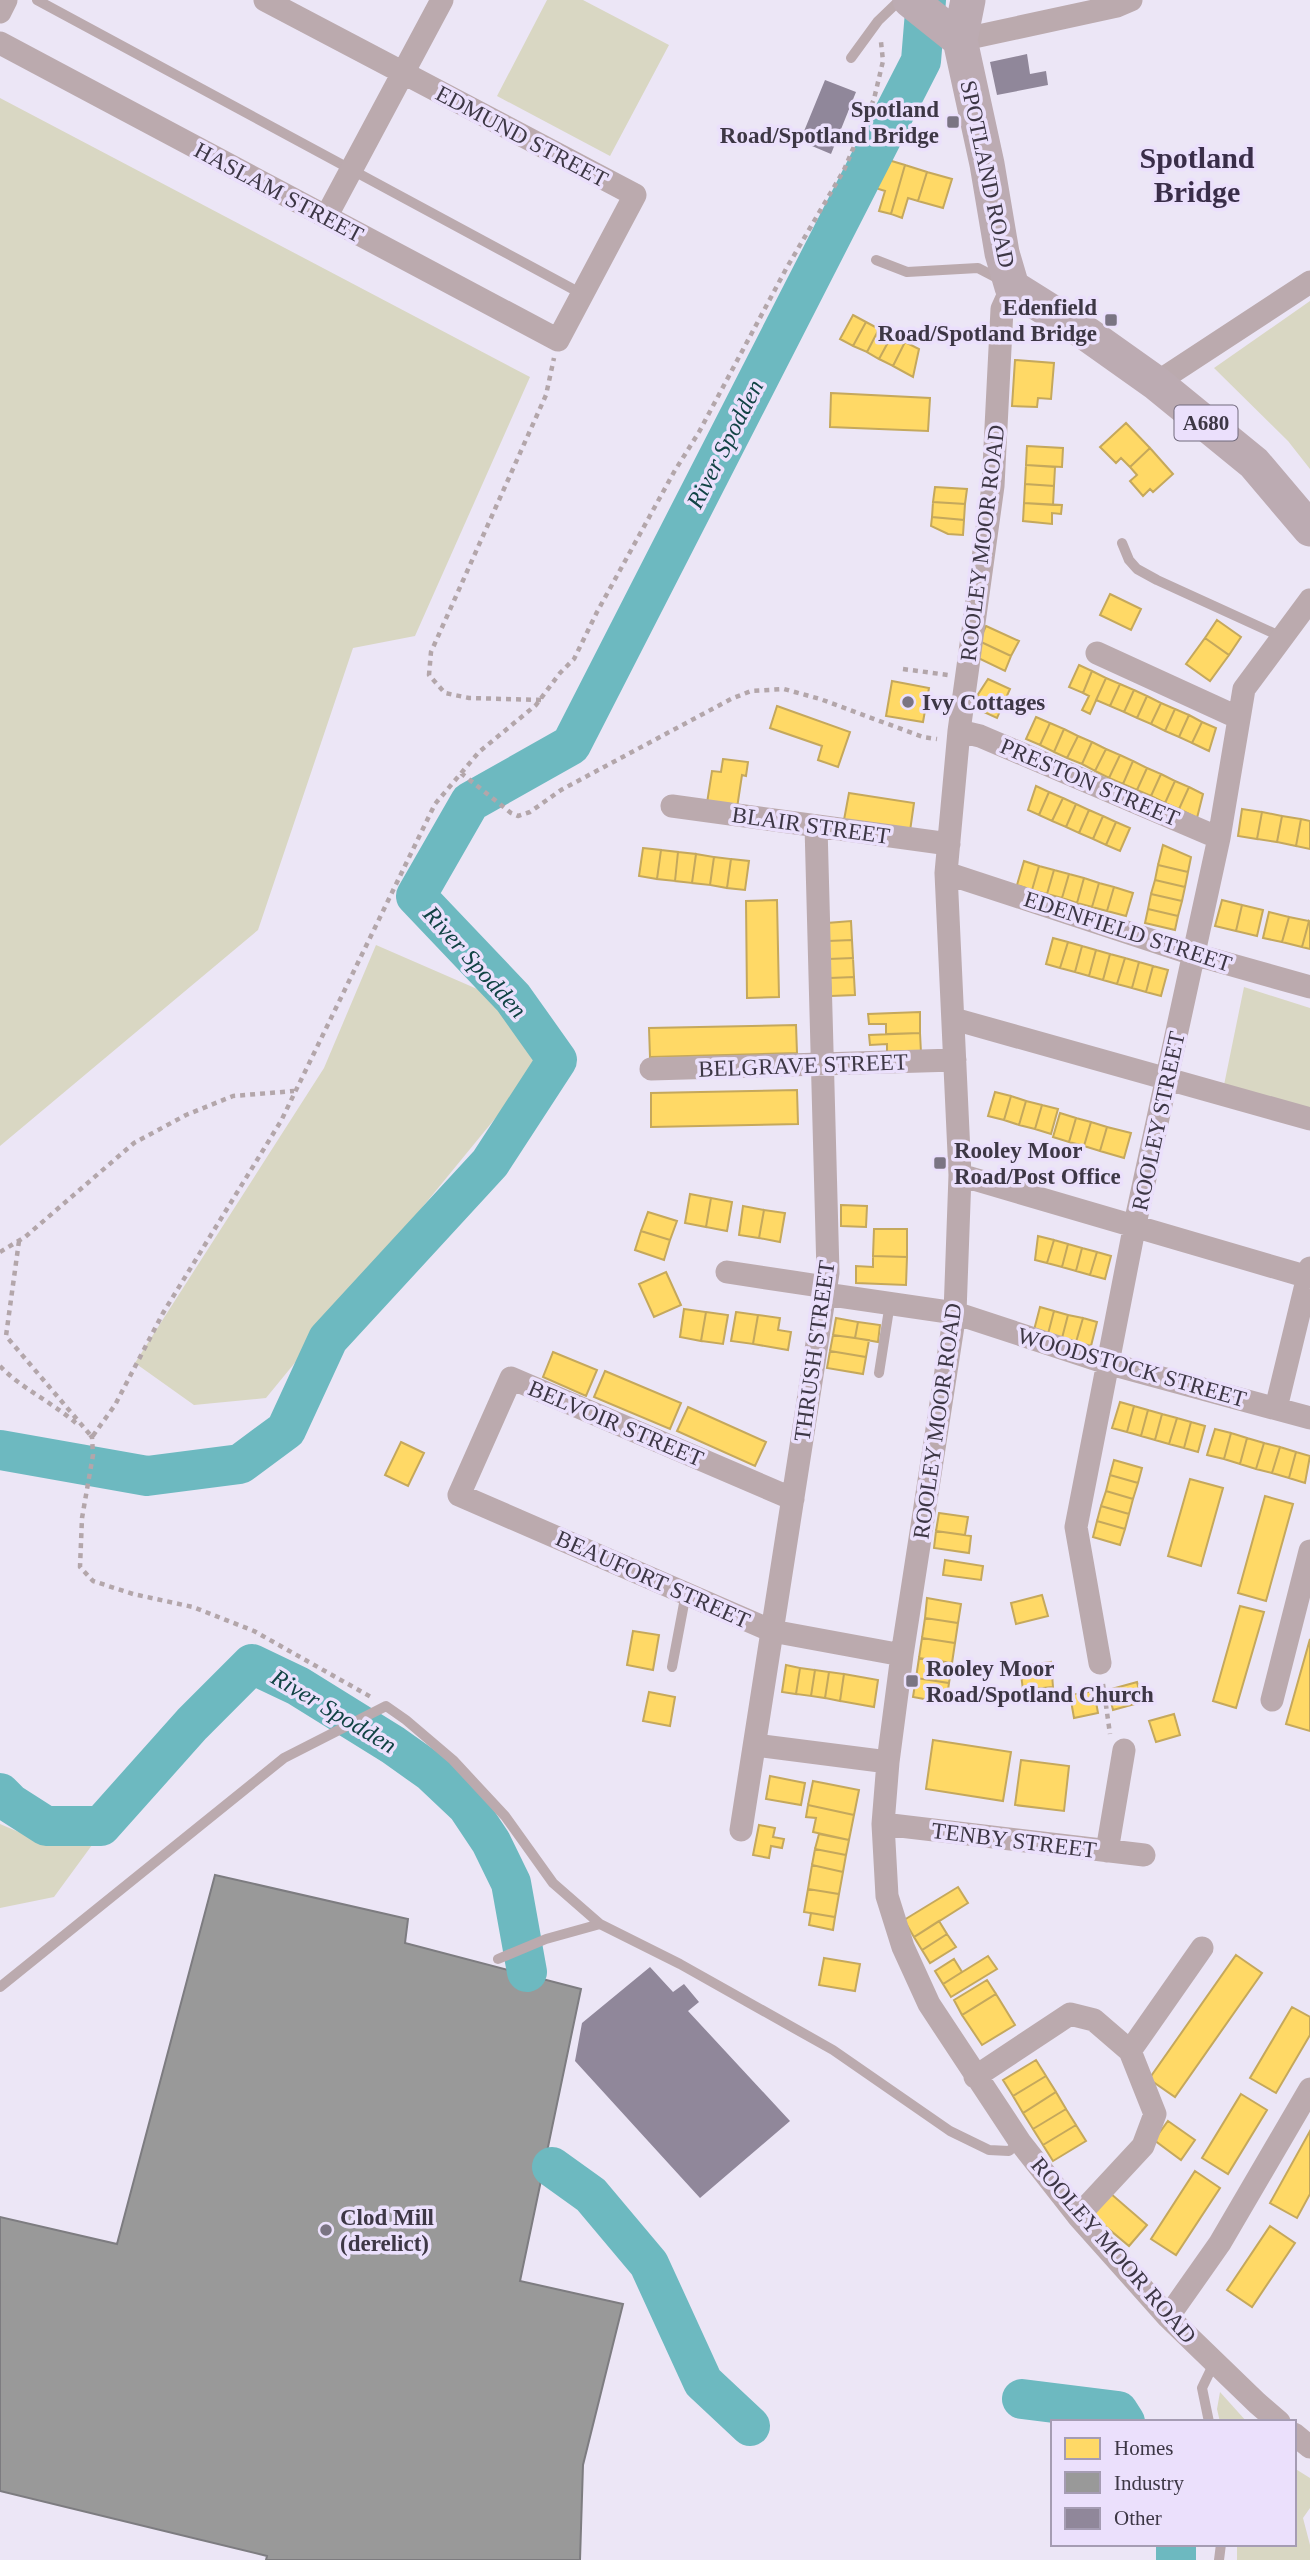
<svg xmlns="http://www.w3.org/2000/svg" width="1310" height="2560" font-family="Georgia,serif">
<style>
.green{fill:#d9d7c3}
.homes{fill:#ffd966;stroke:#c5a85c;stroke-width:2}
.industry{fill:#999;stroke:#7d7c80;stroke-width:2}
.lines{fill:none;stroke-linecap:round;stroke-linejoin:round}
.river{stroke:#6db9c0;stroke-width:40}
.building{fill:#90879a}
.path{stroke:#b3a6aa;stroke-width:4.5;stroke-dasharray:5 5;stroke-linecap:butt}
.lane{stroke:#bbaaae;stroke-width:10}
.street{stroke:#bbaaae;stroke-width:23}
.primary{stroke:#bcabb2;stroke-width:35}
.poi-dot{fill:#7a7483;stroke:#ebe0fc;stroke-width:2.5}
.labels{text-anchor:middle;stroke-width:7;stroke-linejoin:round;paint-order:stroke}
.shield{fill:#ebe0fc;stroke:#716a7c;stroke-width:2}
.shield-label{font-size:21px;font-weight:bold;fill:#3d3745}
.poi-label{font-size:23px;font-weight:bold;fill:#3d3745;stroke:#ebe0fc;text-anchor:start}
.street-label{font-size:23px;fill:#3d3745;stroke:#ebe0fc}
.water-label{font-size:24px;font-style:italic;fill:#114344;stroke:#ebe0fc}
.district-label{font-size:30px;font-weight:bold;fill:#3a2e49;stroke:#ebe0fc}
</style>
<rect width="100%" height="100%" fill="#ece6f6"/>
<!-- green -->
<path class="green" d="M547,0H583L669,45L610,156L497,96Z
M0,98L530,377L415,636L353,648L258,930L0,1146Z
M1310,301V469L1288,441L1214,368Z
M376,945L491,995L548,1054L266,1398L194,1405L135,1363L324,1068Z
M1244,987L1310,1008V1109L1224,1085Z
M0,1824L40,1841H95L54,1897L0,1908Z
M1220,2392L1247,2422H1220L1217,2409Z
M1294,2468L1310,2478V2508L1303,2518L1310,2545V2560H1237V2544H1294Z"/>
<!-- homes -->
<path class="homes" d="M885,159L905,165L891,214L879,211L885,191L872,187Z
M905,165L927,172L918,201L908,198L902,218L891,214Z
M927,172L952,179L943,208L918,201Z
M853,315L866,322L853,346L840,339Z
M866,322L879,329L867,352L853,346Z
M879,329L892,335L879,359L867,352Z
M892,335L905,342L893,366L879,359Z
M905,342L919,349L913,377L893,366Z
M1015,360L1054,363L1051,399L1038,398L1037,407L1012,406Z
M831,393L930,398L928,431L830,427Z
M1126,423L1150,448L1130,467L1121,458L1116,463L1100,447Z
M1027,446L1063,448L1062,467L1026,465Z
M1150,448L1173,474L1153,492L1150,489L1143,496L1130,481L1137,475L1130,467Z
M1026,465L1055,467L1054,486L1025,484Z
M1025,484L1054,486L1053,505L1024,503Z
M935,487L967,489L965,504L933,502Z
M933,502L965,504L964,520L932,517Z
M1024,503L1062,505L1061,514L1052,513V524L1023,521Z
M932,517L964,520L963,535L948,534L931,526Z
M1110,594L1141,609L1131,630L1100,615Z
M1217,620L1241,637L1229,655L1205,638Z
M986,626L1019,641L1011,656L979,641Z
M1205,638L1229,655L1210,681L1186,664Z
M979,641L1011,656L1005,671L972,655Z
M1079,665L1092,671L1083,693L1069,687Z
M1092,671L1106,678L1090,714L1082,710L1089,696L1083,693Z
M1106,678L1120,684L1110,706L1096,700Z
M988,679L1010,689L997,718L975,708L980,697L977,696Z
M892,681L929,688L923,722L886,716Z
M1120,684L1134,690L1124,712L1110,706Z
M1134,690L1147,696L1137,718L1124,712Z
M1147,696L1161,703L1151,724L1137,718Z
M1161,703L1175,709L1165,731L1151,724Z
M777,706L850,732L838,767L818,760L822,746L770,728Z
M1175,709L1189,715L1179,737L1165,731Z
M1189,715L1202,722L1192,743L1179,737Z
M1036,717L1050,723L1040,745L1026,739Z
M1202,722L1216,728L1209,751L1192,743Z
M1050,723L1064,729L1054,752L1040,745Z
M1064,729L1078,736L1067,758L1054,752Z
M1078,736L1092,742L1082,764L1067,758Z
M1092,742L1106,749L1095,771L1082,764Z
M1106,749L1120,755L1109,778L1095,771Z
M1120,755L1133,761L1123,784L1109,778Z
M723,759L748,762L746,776L742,775L737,808L707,803L712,771L721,772Z
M1133,761L1147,768L1137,790L1123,784Z
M1147,768L1161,774L1151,796L1137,790Z
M1161,774L1175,781L1165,803L1151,796Z
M1175,781L1189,787L1179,809L1165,803Z
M1036,786L1049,792L1039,815L1028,810Z
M1189,787L1203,794L1197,818L1179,809Z
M1049,792L1063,798L1052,821L1039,815Z
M849,793L914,803L910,831L844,820Z
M1063,798L1076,804L1066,827L1052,821Z
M1076,804L1089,810L1079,833L1066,827Z
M1242,809L1262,812L1257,839L1238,836Z
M1089,810L1103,816L1093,839L1079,833Z
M1262,812L1282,816L1277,842L1257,839Z
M1103,816L1116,822L1106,845L1093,839Z
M1282,816L1301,819L1296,846L1277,842Z
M1301,819L1310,821V849L1296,846Z
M1116,822L1130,828L1120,851L1106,845Z
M1163,845L1191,857L1188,872L1158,865Z
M643,848L661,850L657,879L639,876Z
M661,850L678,852L675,881L657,879Z
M678,852L696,854L692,883L675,881Z
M696,854L714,857L710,885L692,883Z
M714,857L731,859L727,888L710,885Z
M731,859L749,861L745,890L727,888Z
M1024,861L1039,866L1032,890L1017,885Z
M1158,865L1188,872L1185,887L1155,880Z
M1039,866L1054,870L1047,894L1032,890Z
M1054,870L1069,874L1062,898L1047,894Z
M1069,874L1084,878L1077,903L1062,898Z
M1084,878L1099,883L1092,907L1077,903Z
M1155,880L1185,887L1182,901L1151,894Z
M1099,883L1114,887L1107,911L1092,907Z
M1114,887L1133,893L1126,916L1107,911Z
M1151,894L1182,901L1178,916L1148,909Z
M777,900L779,997L747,998L746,901Z
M1222,900L1242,905L1236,931L1215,926Z
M1242,905L1263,910L1257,936L1236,931Z
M1148,909L1178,916L1175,930L1145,923Z
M1269,912L1289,917L1282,942L1263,938Z
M1289,917L1309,921L1302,947L1282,942Z
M851,921L852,940L828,941L827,923Z
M1309,921L1310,922V949L1302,947Z
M1053,938L1068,942L1060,968L1046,964Z
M852,940L853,958L829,959L828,941Z
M1068,942L1082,946L1075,972L1060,968Z
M1082,946L1096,950L1089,976L1075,972Z
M1096,950L1110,954L1103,980L1089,976Z
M1110,954L1125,958L1117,984L1103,980Z
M853,958L854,977L830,978L829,959Z
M1125,958L1139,962L1132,988L1117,984Z
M1139,962L1153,966L1146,992L1132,988Z
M1153,966L1168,970L1161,996L1146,992Z
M854,977L855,995L831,996L830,978Z
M920,1012V1033L886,1034V1024H869L868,1014Z
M796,1025L797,1053L650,1057L649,1028Z
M920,1033L921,1053L887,1054V1044L870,1045L869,1035Z
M797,1090L798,1124L651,1127V1093Z
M995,1092L1011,1096L1004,1120L988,1116Z
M1011,1096L1026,1101L1019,1125L1004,1120Z
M1026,1101L1042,1105L1035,1129L1019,1125Z
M1042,1105L1058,1109L1051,1134L1035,1129Z
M1060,1113L1076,1118L1069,1142L1053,1137Z
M1076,1118L1091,1122L1084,1146L1069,1142Z
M1091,1122L1107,1127L1100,1151L1084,1146Z
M1107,1127L1131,1133L1124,1158L1100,1151Z
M690,1194L711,1198L706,1227L685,1223Z
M711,1198L732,1202L727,1231L706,1227Z
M841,1205L867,1206L866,1227L841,1226Z
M743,1206L764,1210L759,1238L739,1235Z
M764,1210L785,1213L780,1242L759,1238Z
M648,1212L677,1221L670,1240L641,1231Z
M874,1229H907V1257L873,1256Z
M641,1231L670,1240L664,1260L635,1250Z
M1038,1236L1054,1240L1047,1263L1035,1260Z
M1054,1240L1068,1244L1062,1267L1047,1263Z
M1068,1244L1082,1248L1076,1271L1062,1267Z
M1082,1248L1097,1252L1090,1275L1076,1271Z
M1097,1252L1111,1256L1105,1279L1090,1275Z
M873,1256L907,1257L906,1285L856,1283V1266L873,1267Z
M666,1272L681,1305L654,1317L639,1284Z
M1040,1307L1054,1311L1048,1334L1034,1330Z
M684,1309L706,1312L701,1341L680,1337Z
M1054,1311L1068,1315L1062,1338L1048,1334Z
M706,1312L728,1315L723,1344L701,1341Z
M736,1312L758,1315L753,1344L731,1341Z
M758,1315L780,1318L778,1330L791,1332L788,1350L753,1344Z
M1068,1315L1083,1318L1076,1342L1062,1338Z
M836,1318L858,1322L855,1338L833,1335Z
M1083,1318L1097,1322L1091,1346L1076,1342Z
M858,1322L880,1325L878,1342L855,1338Z
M833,1335L869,1340L866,1357L830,1351Z
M830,1351L866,1357L863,1374L827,1368Z
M553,1352L597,1370L586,1396L543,1377Z
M605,1371L681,1403L670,1429L594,1397Z
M1120,1402L1134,1406L1127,1432L1112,1428Z
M1134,1406L1148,1410L1141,1436L1127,1432Z
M688,1407L766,1442L755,1466L677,1431Z
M1148,1410L1162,1414L1155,1440L1141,1436Z
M1162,1414L1177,1418L1169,1444L1155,1440Z
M1177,1418L1191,1422L1184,1448L1169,1444Z
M1191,1422L1205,1426L1198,1452L1184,1448Z
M1215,1429L1231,1433L1224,1459L1207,1455Z
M1231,1433L1247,1438L1240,1464L1224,1459Z
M1247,1438L1264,1443L1256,1469L1240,1464Z
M401,1442L424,1453L408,1486L385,1475Z
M1264,1443L1280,1447L1272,1473L1256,1469Z
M1280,1447L1296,1452L1289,1478L1272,1473Z
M1296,1452L1310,1456L1305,1483L1289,1478Z
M1114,1460L1142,1468L1138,1483L1110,1475Z
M1110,1475L1138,1483L1133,1499L1106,1491Z
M1190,1479L1223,1488L1201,1566L1168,1556Z
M1106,1491L1133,1499L1129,1514L1101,1506Z
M1265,1496L1293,1504L1266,1601L1238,1593Z
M1101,1506L1129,1514L1125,1529L1097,1521Z
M939,1513L968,1517L965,1535L936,1531Z
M1097,1521L1125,1529L1120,1545L1093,1537Z
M936,1531L971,1536L969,1553L934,1548Z
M945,1560L983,1566L981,1580L943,1575Z
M1042,1595L1048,1616L1016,1624L1011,1603Z
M927,1598L961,1604L958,1623L925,1618Z
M1240,1606L1264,1612L1236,1708L1213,1701Z
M925,1618L958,1623L955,1643L922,1638Z
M633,1631L659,1635L653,1670L627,1665Z
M922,1638L955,1643L952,1663L919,1658Z
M1310,1639V1731L1286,1724Z
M919,1658L952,1663L949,1683L916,1678Z
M1051,1662L1053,1687L1023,1690L1020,1666Z
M786,1665L800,1668L796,1694L782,1692Z
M800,1668L815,1670L811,1696L796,1694Z
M815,1670L829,1672L825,1698L811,1696Z
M829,1672L844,1674L840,1701L825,1698Z
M844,1674L878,1680L874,1707L840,1701Z
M916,1678L949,1683L946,1703L913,1697Z
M1137,1682L1142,1702L1113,1710L1108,1690Z
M1094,1691L1098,1713L1074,1718L1070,1695Z
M649,1692L675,1697L670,1726L643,1721Z
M1174,1714L1180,1735L1156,1742L1149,1721Z
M933,1740L1011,1752L1003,1801L926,1789Z
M1021,1760L1069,1766L1064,1811L1015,1805Z
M770,1776L805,1783L801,1805L766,1799Z
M813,1781L859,1790L854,1815L808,1805Z
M808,1805L854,1815L849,1840L813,1832L816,1818L806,1817Z
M759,1825L775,1828L773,1837L784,1839L782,1848L771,1846L769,1858L753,1855Z
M819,1834L849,1840L846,1855L815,1849Z
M815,1849L846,1855L843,1872L812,1865Z
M812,1865L843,1872L839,1894L808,1889Z
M958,1887L968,1903L914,1937L904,1920Z
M808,1889L839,1894L835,1917L804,1912Z
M811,1913L835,1917L833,1930L809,1925Z
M939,1921L947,1934L922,1950L914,1937Z
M947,1934L956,1947L930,1963L922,1950Z
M1236,1955L1262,1973L1175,2097L1149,2079Z
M988,1956L997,1969L951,1997L943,1984Z
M824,1958L860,1964L855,1991L819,1985Z
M954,1959L962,1972L943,1984L935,1971Z
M987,1980L996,1994L962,2015L954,2000Z
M996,1994L1015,2025L982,2045L962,2015Z
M1292,2007L1310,2017V2035L1276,2093L1250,2078Z
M1036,2060L1046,2076L1013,2096L1003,2080Z
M1046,2076L1056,2092L1023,2113L1013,2096Z
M1056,2092L1066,2109L1033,2129L1023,2113Z
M1241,2094L1267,2110L1228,2174L1202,2158Z
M1066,2109L1076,2125L1043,2145L1033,2129Z
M1168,2121L1195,2140L1181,2160L1154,2140Z
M1076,2125L1086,2141L1053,2161L1043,2145Z
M1310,2131V2194L1297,2218L1270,2203Z
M1195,2171L1220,2188L1176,2255L1151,2239Z
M1110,2193L1147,2225L1129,2246L1092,2215Z
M1270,2226L1295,2243L1252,2307L1227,2290Z"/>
<!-- industry -->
<path class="industry" d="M215,1875L408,1919L405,1943L581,1989L520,2281L623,2304L583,2465L580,2560H266L267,2556L0,2491V2217L117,2244Z"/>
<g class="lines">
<!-- river -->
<path class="river" d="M0,1450L147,1476L240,1464L286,1430L328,1339L490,1163L557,1060L513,998L416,896L470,802L571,745L921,61L926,0
M0,1793L10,1803L46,1826H101L192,1724L252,1664L298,1686L393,1745L431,1772L467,1806L491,1842L511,1883L527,1972
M552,2167L591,2195L649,2264L703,2382L750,2426
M1022,2399L1118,2411L1125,2422
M1176,2544V2560"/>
</g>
<!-- building -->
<path class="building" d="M1027,54L1030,74L1046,71L1048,85L997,95L990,62Z
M825,80L856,92L831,154L800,141Z
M650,1967L673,1992L684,1984L699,2002L688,2011L790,2121L700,2198L575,2061L582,2023Z"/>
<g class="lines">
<!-- path -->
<path class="path" d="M903,669L948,675
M541,700L469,698L445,693L429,675L431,652L546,395L554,358
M461,773L511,813L518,816L530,812L561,790L731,699L751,691L784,689L820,699L923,737L937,739
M19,1241L6,1336L92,1437L115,1405L163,1313L281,1121L435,804L479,752L536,705L560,673L574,659L597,612L674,472L699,432L786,269L844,170L874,99L883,61L881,42
M0,1252L25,1237L134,1143L186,1115L233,1096L294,1091
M0,1366C23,1390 54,1403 78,1425
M90,1435L92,1437L93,1455L82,1518L80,1567L93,1581L133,1594L193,1607L254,1631L371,1697
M1103,1684L1110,1734"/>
<!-- lane -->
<path class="lane" d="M37,0L582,294
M851,58L878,21L900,0
M876,260L907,272L978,268L1001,280
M1122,543L1129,560L1137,569L1157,580L1282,637
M879,1373L890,1303
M672,1667L686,1593
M498,1959L546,1939L600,1924
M0,1987L284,1758L386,1706L406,1720L453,1760L505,1816L553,1883L600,1924L680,1964L833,2050L950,2131L989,2150L1009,2151L1020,2142
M1209,2422L1202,2388L1215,2361
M1219,2560L1221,2544"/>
<!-- street -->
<path class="street" d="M0,12L6,0
M960,40L1117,6L1131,0
M0,43L558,340L635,195L265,0
M326,217L442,0
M1012,287L1002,309L993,486L959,731L946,873L960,1175L955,1313L902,1655L888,1762L883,1824L887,1896L903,1947L929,2004L1020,2142L1078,2216L1168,2317L1257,2403L1279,2422
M1156,383L1310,282
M1097,653L1239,718
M959,731L980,736L1219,838
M672,806L949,844
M946,873L1193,954L1310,987
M954,1019L1310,1119
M651,1069L955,1060
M960,1175L1308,1277
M727,1272L826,1287
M825,1294L955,1313L1110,1364L1310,1418
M1276,1408L1310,1268
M793,1499L511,1378L459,1495L772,1631L902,1655
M1100,1663L1076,1527L1135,1224L1219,838L1244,689L1310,600
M1272,1700L1310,1551
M755,1745L888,1762
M883,1824L1144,1855
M741,1830L828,1273L816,826
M1107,1851L1124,1750
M975,2077L1070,2014L1094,2020L1130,2051L1202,1948
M1078,2216L1143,2146L1155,2114L1130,2051
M1168,2317L1220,2243L1310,2089
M1294,2434L1310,2447"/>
<!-- primary -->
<path class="primary" d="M910,0L960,40L987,164L1002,253L1012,287L1087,334L1156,383L1254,463L1310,529
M960,40L968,0"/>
</g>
<!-- markers -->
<g class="poi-dot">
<rect x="946" y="115" width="14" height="14" rx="3.5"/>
<rect x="1104" y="313" width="14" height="14" rx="3.5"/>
<circle cx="908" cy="702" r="7"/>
<rect x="933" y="1156" width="14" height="14" rx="3.5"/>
<rect x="905" y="1674" width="14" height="14" rx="3.5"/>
<circle cx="326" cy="2230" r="7"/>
</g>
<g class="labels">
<!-- shield labels -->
<rect class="shield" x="1174.5" y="405.5" width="63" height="35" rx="5"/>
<g class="shield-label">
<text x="1206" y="430">A680</text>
</g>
<!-- poi labels -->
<g class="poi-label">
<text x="939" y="117" text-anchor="end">Spotland<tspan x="939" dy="26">Road/Spotland Bridge</tspan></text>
<text x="1097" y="315" text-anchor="end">Edenfield<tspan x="1097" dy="26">Road/Spotland Bridge</tspan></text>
<text x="922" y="710">Ivy Cottages</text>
<text x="954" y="1158">Rooley Moor<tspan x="954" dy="26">Road/Post Office</tspan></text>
<text x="926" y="1676">Rooley Moor<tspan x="926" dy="26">Road/Spotland Church</tspan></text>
<text x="340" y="2225">Clod Mill<tspan x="340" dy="26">(derelict)</tspan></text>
</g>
<!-- street labels -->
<g class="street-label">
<text transform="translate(522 136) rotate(28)" y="8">EDMUND STREET</text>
<text transform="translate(988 174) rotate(78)" y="8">SPOTLAND ROAD</text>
<text transform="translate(279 192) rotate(28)" y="8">HASLAM STREET</text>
<text transform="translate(982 543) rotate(-83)" y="8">ROOLEY MOOR ROAD</text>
<text transform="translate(1090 782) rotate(23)" y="8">PRESTON STREET</text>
<text transform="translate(811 825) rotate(8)" y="8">BLAIR STREET</text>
<text transform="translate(1128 931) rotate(18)" y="8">EDENFIELD STREET</text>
<text transform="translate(803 1065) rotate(-2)" y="8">BELGRAVE STREET</text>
<text transform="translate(1158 1121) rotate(-78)" y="8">ROOLEY STREET</text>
<text transform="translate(814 1351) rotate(-82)" y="8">THRUSH STREET</text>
<text transform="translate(1132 1367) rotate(16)" y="8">WOODSTOCK STREET</text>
<text transform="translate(937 1421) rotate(-82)" y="8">ROOLEY MOOR ROAD</text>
<text transform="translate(616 1423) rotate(23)" y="8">BELVOIR STREET</text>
<text transform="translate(653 1579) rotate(24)" y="8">BEAUFORT STREET</text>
<text transform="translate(1014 1840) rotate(7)" y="8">TENBY STREET</text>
<text transform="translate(1114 2250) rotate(49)" y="8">ROOLEY MOOR ROAD</text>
</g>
<!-- water labels -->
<g class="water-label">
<text transform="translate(725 444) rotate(-63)" y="8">River Spodden</text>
<text transform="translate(475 962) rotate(48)" y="8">River Spodden</text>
<text transform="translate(334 1711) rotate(31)" y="8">River Spodden</text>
</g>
<!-- district labels -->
<g class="district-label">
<text x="1197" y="168">Spotland<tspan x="1197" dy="34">Bridge</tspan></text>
</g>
</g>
<!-- legend -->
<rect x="1051" y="2420" width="245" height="126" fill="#ebe0fc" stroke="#a59cb3" stroke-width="2"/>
<rect x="1065" y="2438" width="35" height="21" fill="#ffd966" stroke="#a59cb3" stroke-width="2"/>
<text x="1114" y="2455" font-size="21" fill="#3d3745">Homes</text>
<rect x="1065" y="2472" width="35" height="21" fill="#999999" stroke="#a59cb3" stroke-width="2"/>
<text x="1114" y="2490" font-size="21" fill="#3d3745">Industry</text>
<rect x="1065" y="2508" width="35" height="21" fill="#90879a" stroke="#a59cb3" stroke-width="2"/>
<text x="1114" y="2525" font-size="21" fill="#3d3745">Other</text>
</svg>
